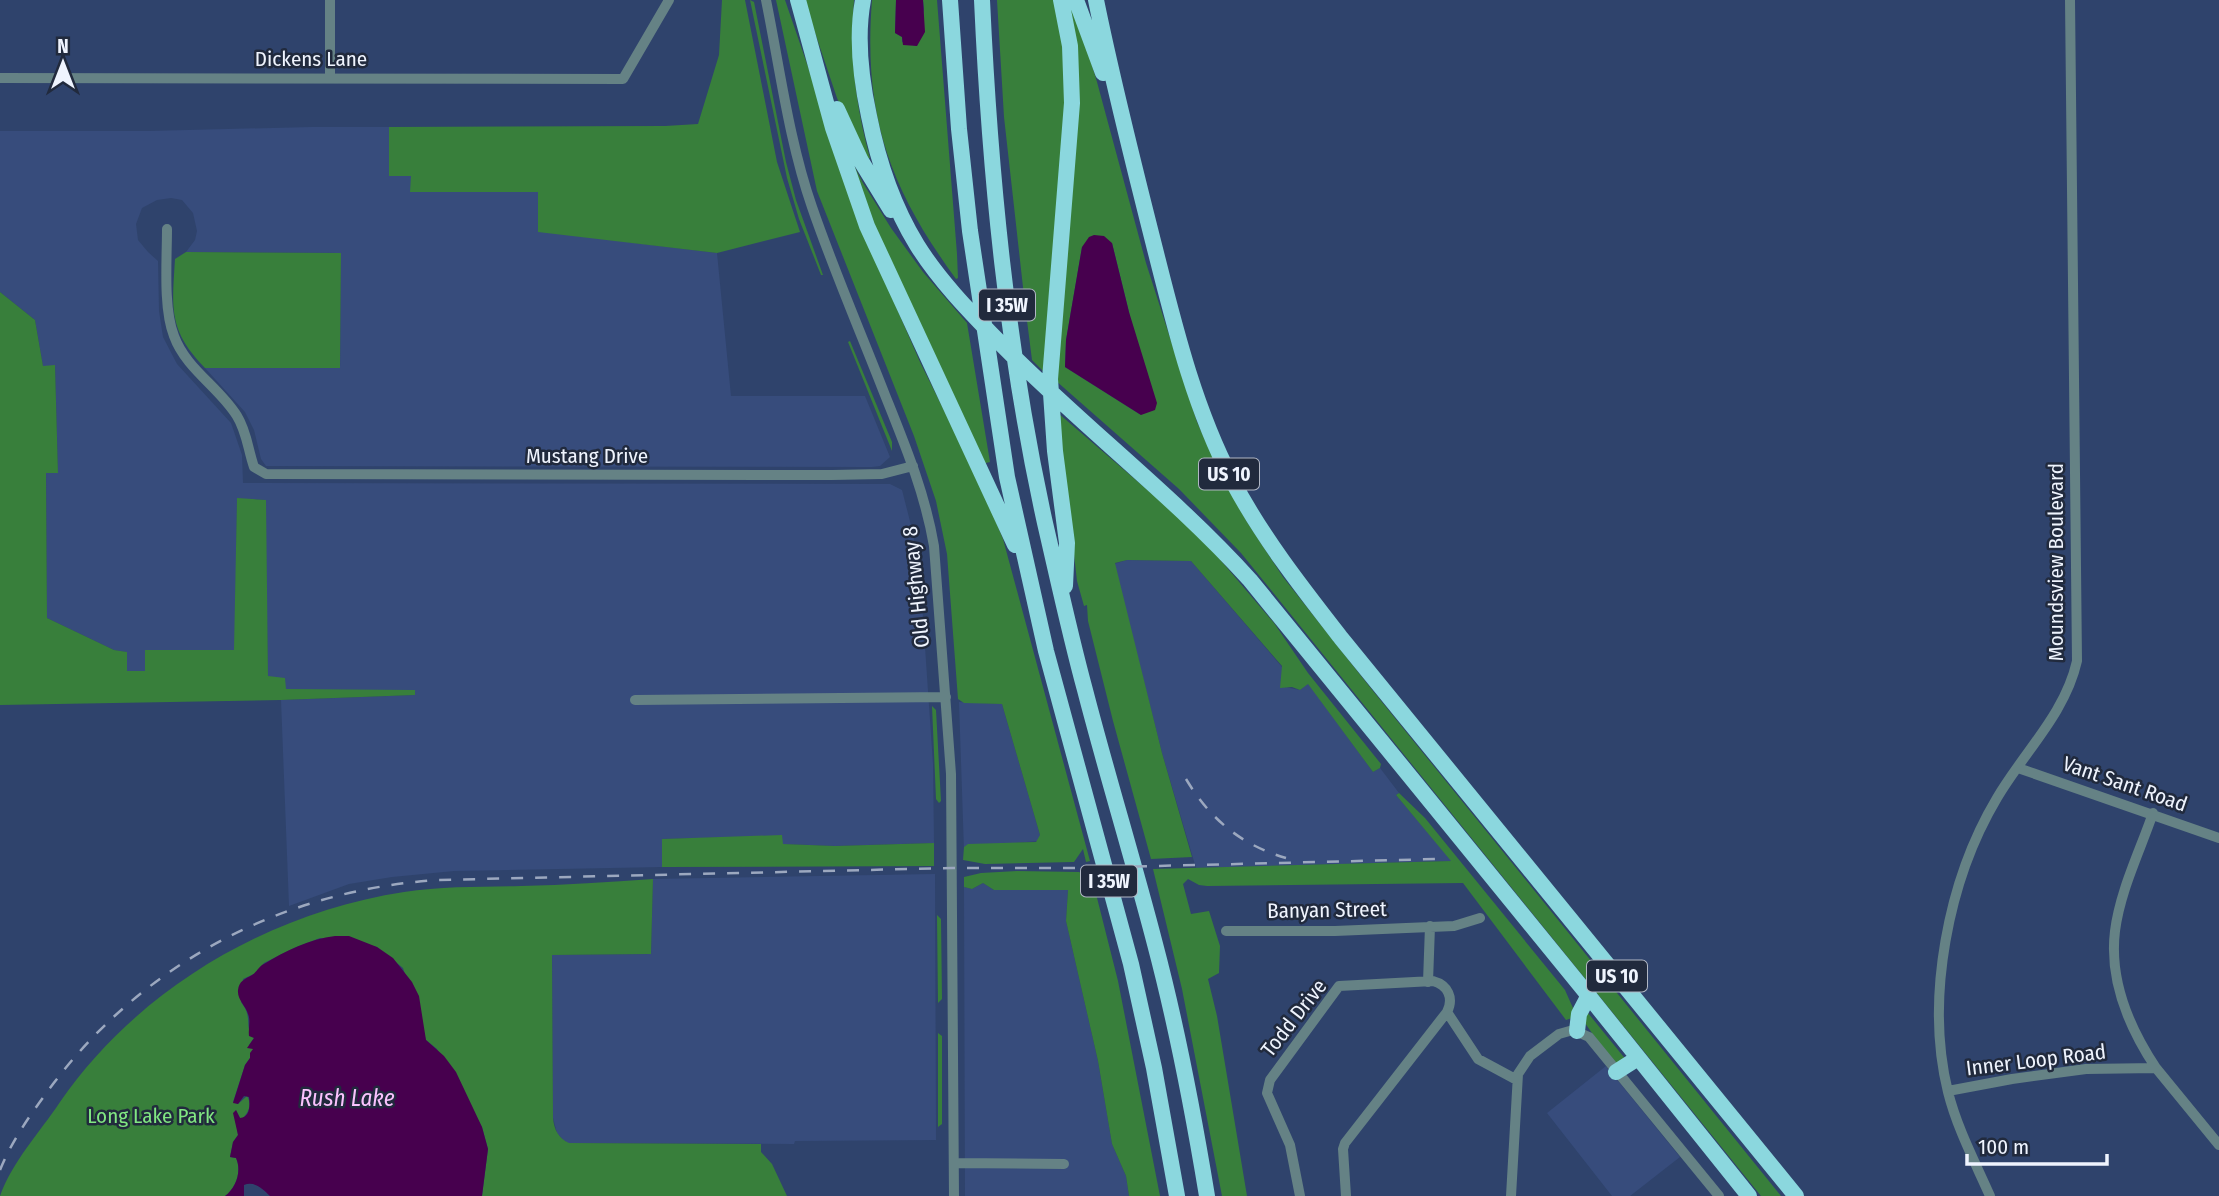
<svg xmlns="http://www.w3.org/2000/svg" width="2219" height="1196" font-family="'Fira Sans Condensed',sans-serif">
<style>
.built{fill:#374c7c}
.green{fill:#387f3b;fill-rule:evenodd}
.water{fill:#47004e}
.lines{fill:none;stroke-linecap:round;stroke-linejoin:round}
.minor{stroke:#658285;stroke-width:10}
.highway{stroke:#8bd7de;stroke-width:16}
.rail{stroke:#9ca8bf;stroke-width:2.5;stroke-dasharray:12 12;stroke-linecap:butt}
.labels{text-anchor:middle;stroke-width:5;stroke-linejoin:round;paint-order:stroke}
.shield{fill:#212a3d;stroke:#b1b7c4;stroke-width:2}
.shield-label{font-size:19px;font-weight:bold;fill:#eff4fe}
.street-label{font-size:21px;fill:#eff4fe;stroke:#212a3d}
.park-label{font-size:21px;fill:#81e782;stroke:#212a3d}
.water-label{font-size:23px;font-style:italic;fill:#fac2fe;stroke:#212a3d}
</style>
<rect width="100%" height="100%" fill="#2f436c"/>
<!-- built -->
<path class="built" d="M312,127H389V175L411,176V192H538V231L717,253L731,396H865L890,457L880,466L872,467L266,466L261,459L254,430L245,412L205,368H340L341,253L186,252L195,240L197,231L193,213L182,200L171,198L157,200L142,208L136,224L138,240L148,252L158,261L159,311L163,337L177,364L231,423L242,455L243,483L881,484H890L902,490L913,533L922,603L933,764L934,843L835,846L782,844V836L662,839V867L454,871L392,877L349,884L289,906L281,700L415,695L285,689L268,676L265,500L237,499L235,650H146L145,671H127L126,652L114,650L47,618L46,473L58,472L55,366H43L35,320L0,292V131H149Z
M1127,560L1191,561L1282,667L1285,687L1300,690L1308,683L1373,772L1380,768L1399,793L1396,795L1452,861L1196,868L1162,753L1114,564Z
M959,702L1002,704L1040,835L1039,841L964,847V850Z
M935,874L936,1140L795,1141L794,1144L568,1143L563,1140L557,1133L553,1118L552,955L651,954L653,879Z
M983,883L994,890H1068L1066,921L1098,1061L1112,1144L1126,1176L1129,1196H965L964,887L972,889Z
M1606,1066L1680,1157L1630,1196H1612L1547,1113Z"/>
<!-- green -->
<path class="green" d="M722,0H745L777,162L800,232L717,253L538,232V192H410L411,176H389V127L665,126L698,124L719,55Z
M750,0L754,2L786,162L796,200L823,275H821L799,219L787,178Z
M776,0H785L870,247L920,362L980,483L1003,539L1090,861L1086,862L1083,849L1074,862L985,864L963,860L964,847L968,844L1036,842L1040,835L1002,704L964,703L958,699L947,554L936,501L914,436L817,191Z
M804,0H854C850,57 855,103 870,158L865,160L837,98Z
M872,0H896L895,33L902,37V42L917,46L924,9L923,0H937L957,254L958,278L956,279C889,187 863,115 872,0Z
M997,0H1056L1067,71L1046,374L1032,360L1025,305L1004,117Z
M1074,6L1097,82L1146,263L1197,422L1219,471L1247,522L1283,577L1369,686L1781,1196H1761L1241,553L1179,489L1055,380L1068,8ZM1112,243L1129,312L1141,415L1065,367L1066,340L1082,247Z
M847,152L863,183L891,228L923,272L967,323L990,462L982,464L899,291Z
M186,252L341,253L340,368H205C168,330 172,309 175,259Z
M0,292L35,320L43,366L55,365L58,473H46L47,618L114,650L127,652V671H145V650H234L237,498L266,500L268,676L285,678L286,689L415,690V695L281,700L0,705Z
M850,341L892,442V451L848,342Z
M1058,413L1180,518L1206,543L1274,623L1308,673L1381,764L1380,768L1373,772L1308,684L1300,690L1292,687L1280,688L1282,666L1191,561L1127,560L1115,563L1162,753L1192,857L1151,859L1113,721L1088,621L1087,605L1084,606L1077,581Z
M932,706L936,710L941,801L939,803L936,799Z
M1399,793L1425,818L1565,990L1573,1008L1572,1018L1566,1020L1463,883L1207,886L1199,885L1188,879L1183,884L1191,914L1209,911L1220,946L1219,973L1208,979L1217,1016L1247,1196H1222L1182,989L1153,869L1451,861L1396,795Z
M782,835L783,844L835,846L934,843V866L662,867V839Z
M1017,871L1079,872L1092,878L1118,981L1160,1196H1129L1126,1176L1112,1144L1098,1061L1066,921L1068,890H994L983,883L972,889L964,887V877L981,873Z
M653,879L651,954L552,955L553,1118C554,1129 558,1138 569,1143L761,1144V1152L772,1164L787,1196H482L488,1149L482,1127L437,1049L426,1040L403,968L377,947L320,938L294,948L264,963L254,974L243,979L241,1002C254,1019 243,1026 254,1038L249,1045L254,1048L250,1058L245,1065L233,1102L238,1104L247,1096C252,1104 249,1112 243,1118H240L236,1110L235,1116L238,1135L233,1142L230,1157L236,1158C242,1171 236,1188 225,1196H0C12,1162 40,1132 60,1102C138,989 268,913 404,892C442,886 482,887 521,886C565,885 609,882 653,879Z
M937,915L941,919L942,999L938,1003Z
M1588,1013L1627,1061L1619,1063L1612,1062L1585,1023V1016Z
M938,1033L942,1036V1124L938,1127Z"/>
<!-- water -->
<path class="water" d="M896,0H923L925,32L917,46L903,45L902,37L895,33Z
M1094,235L1104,236L1112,243L1129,312L1157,403L1155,410L1141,415L1065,367L1066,340L1082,247L1089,237Z
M335,936H349L377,947L393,958L412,982L419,996L426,1040L444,1056L456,1072L482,1127L488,1149L482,1196H270C262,1188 254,1181 244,1185V1196H225C236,1188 242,1171 236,1158L230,1157L233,1142L238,1135L233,1113L236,1110L240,1118C250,1117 250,1106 249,1097L244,1096L238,1104L233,1103L245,1065L250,1058V1053L253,1049L247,1048L254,1038L249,1036C248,1028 251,1021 248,1014C246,1006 237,1000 238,990C239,981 245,979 252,975C257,972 259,966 264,964C285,951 310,939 335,936Z"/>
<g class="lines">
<!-- minor -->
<path class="minor" d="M330,0V78
M766,0C780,69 789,141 812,207C834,271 861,333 885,395C905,445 925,493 934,546L951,774L954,1196
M0,78L623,79L669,0
M167,229C167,259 163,309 174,336C186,369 219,387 237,416C247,432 248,450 254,467L266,474L832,475L882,474L913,466
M635,700L946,697
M2018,768L2219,838
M2153,813C2140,851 2120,891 2115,931C2109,980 2130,1029 2156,1068
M1226,931H1335L1454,926L1480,918
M1428,982L1430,926
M1447,1012L1478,1059L1517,1080
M1948,1091L2012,1079L2086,1069L2156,1068L2219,1145
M954,1163L1064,1164
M1300,1196L1290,1145L1267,1093L1270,1080L1339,986L1433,981C1448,985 1454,998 1447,1012L1345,1143L1343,1149L1346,1196
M1511,1196L1518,1074L1530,1056L1559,1034L1573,1030L1589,1037L1719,1196
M1990,1196C1975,1162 1957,1128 1948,1092C1925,999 1948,880 1997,798C2024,752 2065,714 2077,661L2070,0"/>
<!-- highway -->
<path class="highway" d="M798,0L833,128L867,226L1015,545
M863,0C856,37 861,79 869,116C878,161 893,206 917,245C940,282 973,315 1003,346C1083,427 1174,496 1250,580L1584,990L1749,1196
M950,0L959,129L970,231L1007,477L1046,651L1131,964L1154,1068L1177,1196
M982,0C990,176 1007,351 1045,523C1058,579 1070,635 1085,690C1107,775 1133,859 1155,944C1177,1027 1193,1111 1207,1196
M1061,0L1070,46L1072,103L1050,379L1055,451L1067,543L1065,586
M1076,0L1103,73
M1096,0C1113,84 1134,166 1155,249C1175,328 1194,407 1232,480C1262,537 1302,588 1341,638L1796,1196
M837,109L861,161L891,210
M1577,1031L1579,1014L1589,995
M1616,1072L1638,1058"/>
<!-- rail -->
<path class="rail" d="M1186,779C1210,819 1241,845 1286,858
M0,1170C13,1138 33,1111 53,1084C146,961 285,890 438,880L952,868H1075L1438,859"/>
</g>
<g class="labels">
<!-- shield labels -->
<g class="shield">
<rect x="979" y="289.5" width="56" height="31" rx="5"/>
<rect x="1199" y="458.5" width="60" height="31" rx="5"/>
<rect x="1081" y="865.5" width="56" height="31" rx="5"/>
<rect x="1587" y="960.5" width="60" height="31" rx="5"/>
</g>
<g class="shield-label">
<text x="1007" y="312">I 35W</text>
<text x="1229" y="481">US 10</text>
<text x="1109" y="888">I 35W</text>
<text x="1617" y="983">US 10</text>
</g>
<!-- street labels -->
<g class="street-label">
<text x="311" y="66">Dickens Lane</text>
<text x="587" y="463">Mustang Drive</text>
<text transform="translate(2056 562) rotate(-90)" y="7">Moundsview Boulevard</text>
<text transform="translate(916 587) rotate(-96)" y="7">Old Highway 8</text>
<text transform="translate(2125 784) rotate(19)" y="7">Vant Sant Road</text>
<text transform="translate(1327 910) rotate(-1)" y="7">Banyan Street</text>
<text transform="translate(1294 1018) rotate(-52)" y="7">Todd Drive</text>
<text transform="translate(2036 1060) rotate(-7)" y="7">Inner Loop Road</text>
</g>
<!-- park labels -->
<g class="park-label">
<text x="151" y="1123">Long Lake Park</text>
</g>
<!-- water labels -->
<g class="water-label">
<text x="347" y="1106">Rush Lake</text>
</g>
</g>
<!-- north arrow -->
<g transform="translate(63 63)" stroke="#212a3d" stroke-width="5" paint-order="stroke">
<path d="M0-5L12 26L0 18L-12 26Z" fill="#eff4fe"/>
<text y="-10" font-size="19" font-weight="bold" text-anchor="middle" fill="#eff4fe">N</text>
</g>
<!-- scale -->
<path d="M1967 1154v10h140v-10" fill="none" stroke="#eff4fe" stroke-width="3.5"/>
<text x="1978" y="1154" font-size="21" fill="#eff4fe" stroke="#212a3d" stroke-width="5" paint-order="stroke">100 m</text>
</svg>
